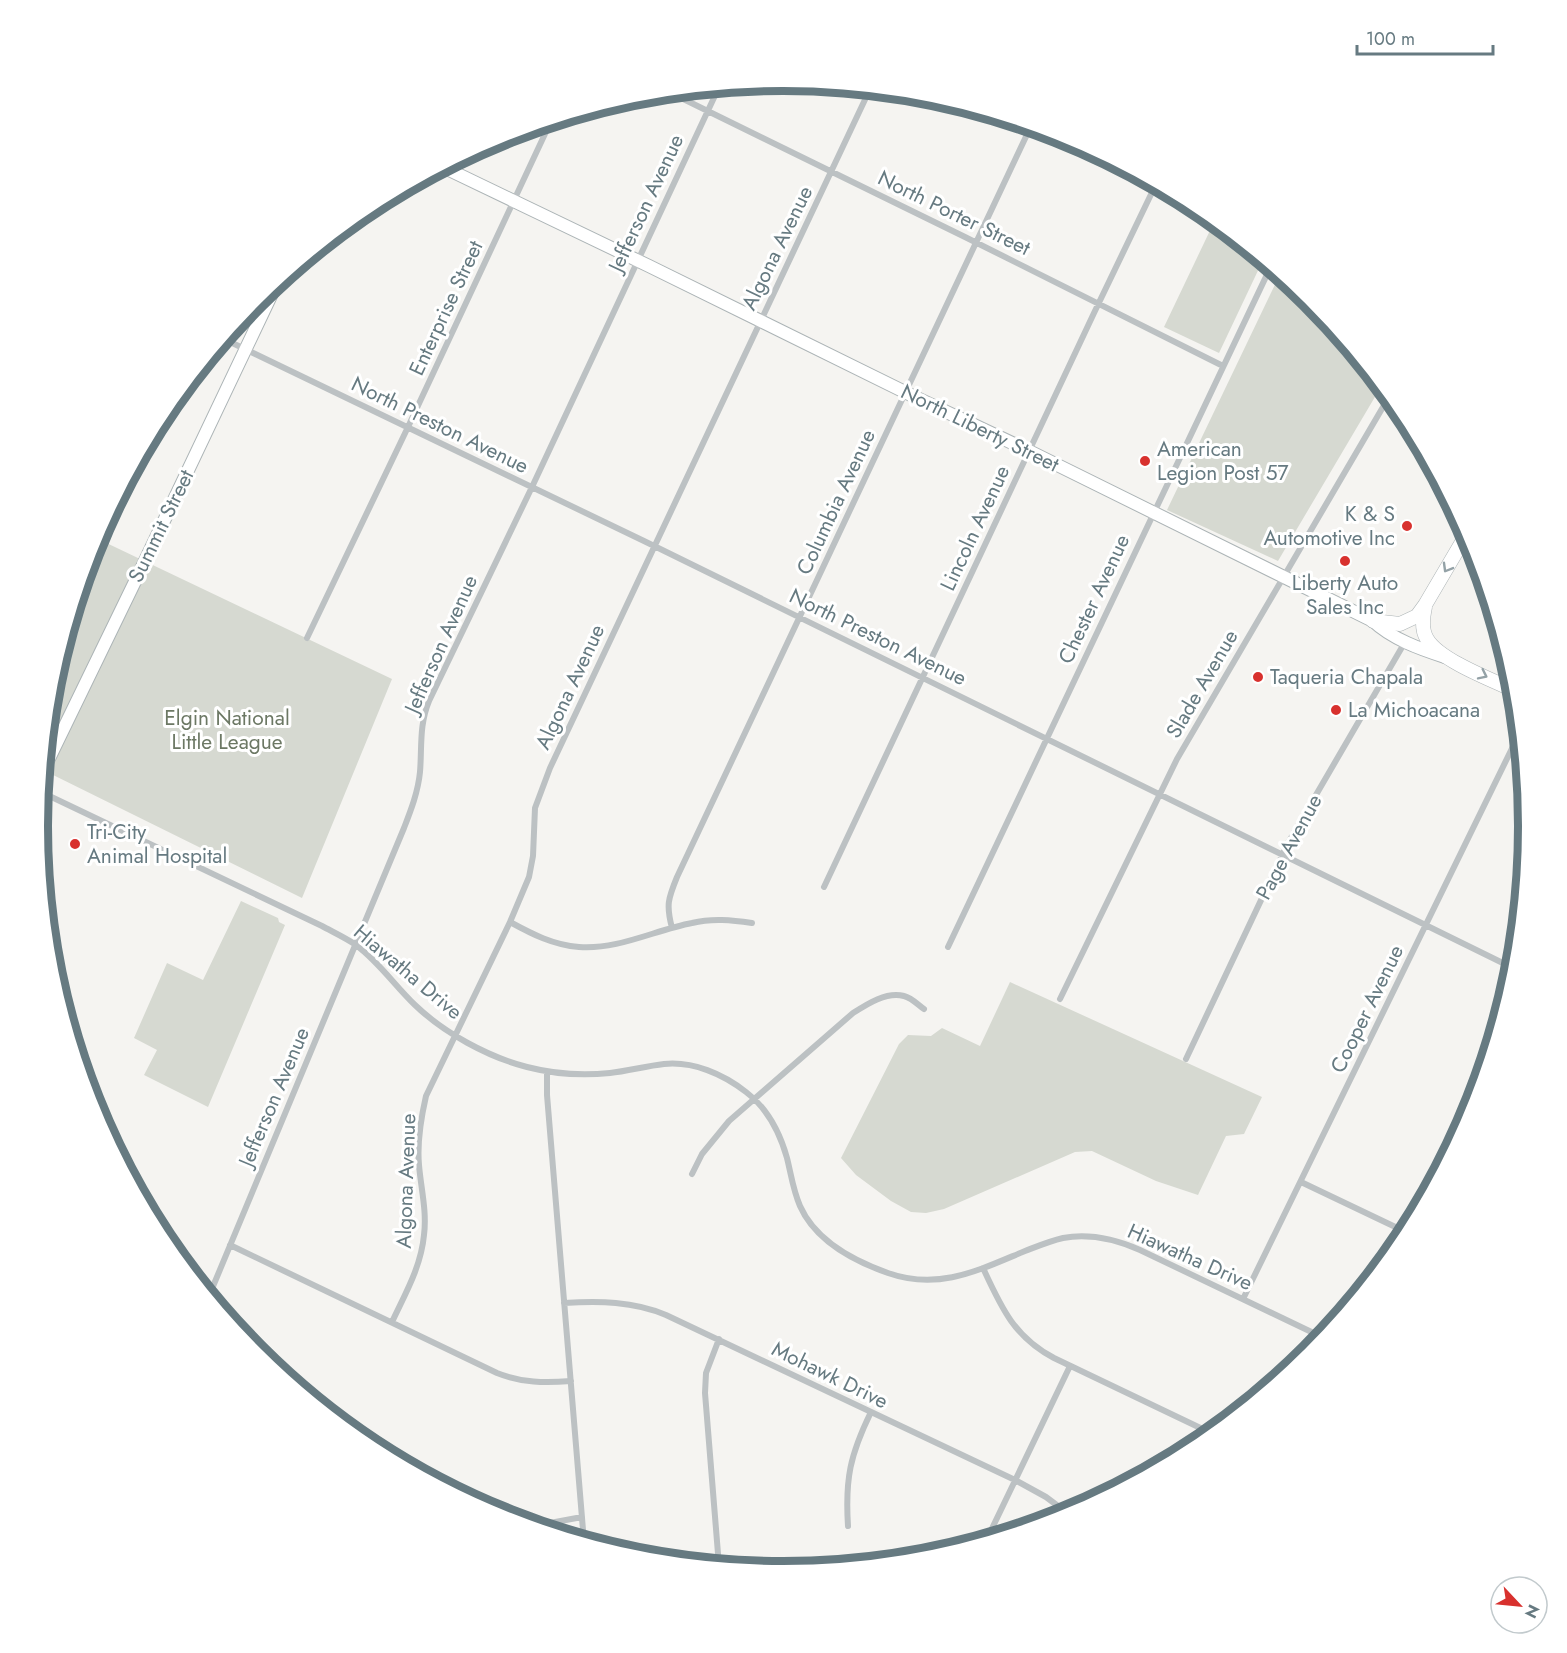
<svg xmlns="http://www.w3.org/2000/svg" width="1567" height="1653" font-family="Jost,sans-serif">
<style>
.green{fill:#d6d9d1}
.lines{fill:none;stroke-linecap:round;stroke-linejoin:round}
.secondary-casing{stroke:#acb4b6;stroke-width:14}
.primary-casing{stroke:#adb4b6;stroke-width:15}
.minor{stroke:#bcc1c3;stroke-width:6}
.secondary{stroke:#fff;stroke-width:12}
.primary{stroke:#fff;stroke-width:14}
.oneway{stroke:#94a2a7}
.poi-dot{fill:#d8312e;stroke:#fff;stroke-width:2}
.labels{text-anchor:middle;stroke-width:6;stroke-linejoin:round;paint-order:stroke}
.street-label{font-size:21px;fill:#667a81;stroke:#fff}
.poi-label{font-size:21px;fill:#667a81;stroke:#fff;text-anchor:start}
.park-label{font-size:21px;fill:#6c7864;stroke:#fff}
.rim{fill:none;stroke:#667a81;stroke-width:8}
</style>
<rect width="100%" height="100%" fill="#f5f4f1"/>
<!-- green -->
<path class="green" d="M1168,190L1198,206L1263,260L1219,353L1164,327L1215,220L1165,196Z
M1280,274L1311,299L1382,385L1278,561L1167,510Z
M96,538L392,679L302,898L43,770L52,681Z
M241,901L278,918L279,922L285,925L208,1107L144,1075L157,1050L134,1038L167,963L203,980Z
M1010,982L1262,1097L1244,1134L1226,1136L1198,1195L1156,1181L1092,1151L1075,1152L944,1209L926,1213L911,1212L891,1201L856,1175L841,1158L899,1044L908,1035L931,1036L942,1028L980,1046Z"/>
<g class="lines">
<defs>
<path id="secondary" d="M443,167L649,266L917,398L1029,451L1373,621C1392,639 1420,649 1445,657
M43,771L143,565L278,281"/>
<path id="primary" d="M1425,607C1423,617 1421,629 1427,639C1439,660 1494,681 1516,691
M1373,621L1400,624L1417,616L1425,605L1468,532"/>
</defs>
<!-- secondary casing -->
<use href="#secondary" class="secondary-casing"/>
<!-- primary casing -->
<use href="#primary" class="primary-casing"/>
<!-- minor -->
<path class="minor" d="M669,92L965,237L1223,366
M224,339L644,541L1515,969
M307,638L408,427L551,121
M41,792L322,926C333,932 346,938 356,945C379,962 395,986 415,1005C444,1033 488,1057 527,1067C554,1074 582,1076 610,1073C628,1071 646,1066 664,1064C693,1061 723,1074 746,1092C767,1108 780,1133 787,1158C791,1174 793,1190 800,1206C815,1240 854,1261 888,1273C939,1291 979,1270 1025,1251C1038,1246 1050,1241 1063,1238C1090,1233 1115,1239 1140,1250L1324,1338
M824,887L1094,313L1156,184
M510,922C532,934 553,945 579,947C618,950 655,930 692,923C712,918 732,920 752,923
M672,928C666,905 668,899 677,877L1031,126
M948,947L1271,266
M1060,999L1177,759L1390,395
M1186,1059L1288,843L1405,642
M547,1071V1095L584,1542
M692,1174L702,1154L729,1121L853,1013C867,1004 887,991 904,996C912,998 918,1005 924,1009
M1301,1182L1408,1233
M230,1245L497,1373C522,1383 545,1383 571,1381
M983,1268C1001,1307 1014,1337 1054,1358L1213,1434
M209,1296L404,828C411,810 418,792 420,772C422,748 419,725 429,701L532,487L719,87
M1243,1299L1520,732
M564,1303C599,1301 633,1301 666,1315L1015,1480L1046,1497L1070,1515
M392,1322C405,1294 421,1267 424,1235C427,1211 421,1189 419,1165C417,1143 421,1118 426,1096L510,922L529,877L533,856L535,808L550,768L870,89
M719,1339L706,1373L705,1393L719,1566
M534,1526L582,1517
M848,1526C845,1479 850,1455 871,1412
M986,1541L1070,1366"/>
<!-- secondary -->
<use href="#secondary" class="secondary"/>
<!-- primary -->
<use href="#primary" class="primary"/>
</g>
<!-- one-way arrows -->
<defs><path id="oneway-chevron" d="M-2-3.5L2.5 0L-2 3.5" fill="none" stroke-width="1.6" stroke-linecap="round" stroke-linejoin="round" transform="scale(1.5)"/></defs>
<g class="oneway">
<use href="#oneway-chevron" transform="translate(1447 568) rotate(120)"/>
<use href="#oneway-chevron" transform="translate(1483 675) rotate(26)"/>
</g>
<!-- markers -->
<g class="poi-dot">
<circle cx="1145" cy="461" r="6"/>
<circle cx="1407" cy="526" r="6"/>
<circle cx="1345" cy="561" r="6"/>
<circle cx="1258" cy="677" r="6"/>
<circle cx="1336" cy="710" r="6"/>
<circle cx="75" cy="844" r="6"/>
</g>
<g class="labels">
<!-- street labels -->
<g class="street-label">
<text transform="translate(646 203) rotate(-65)" y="7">Jefferson Avenue</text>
<text transform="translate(954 213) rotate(26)" y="7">North Porter Street</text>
<text transform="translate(777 248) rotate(-64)" y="7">Algona Avenue</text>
<text transform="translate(446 308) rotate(-65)" y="7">Enterprise Street</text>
<text transform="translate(440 425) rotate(26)" y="7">North Preston Avenue</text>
<text transform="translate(980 428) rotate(26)" y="7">North Liberty Street</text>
<text transform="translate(836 502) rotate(-65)" y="7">Columbia Avenue</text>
<text transform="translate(161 526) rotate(-64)" y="7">Summit Street</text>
<text transform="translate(975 528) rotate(-65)" y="7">Lincoln Avenue</text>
<text transform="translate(1094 599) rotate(-65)" y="7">Chester Avenue</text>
<text transform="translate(878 637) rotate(26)" y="7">North Preston Avenue</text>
<text transform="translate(441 644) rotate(-66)" y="7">Jefferson Avenue</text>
<text transform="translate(1202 684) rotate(-60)" y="7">Slade Avenue</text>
<text transform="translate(570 687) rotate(-65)" y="7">Algona Avenue</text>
<text transform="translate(1289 847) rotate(-62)" y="7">Page Avenue</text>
<text transform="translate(408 972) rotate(40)" y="7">Hiawatha Drive</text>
<text transform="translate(1367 1009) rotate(-64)" y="7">Cooper Avenue</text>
<text transform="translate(274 1097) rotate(-67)" y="7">Jefferson Avenue</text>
<text transform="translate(406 1181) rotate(-88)" y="7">Algona Avenue</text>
<text transform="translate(1190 1257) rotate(24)" y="7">Hiawatha Drive</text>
<text transform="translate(830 1375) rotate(26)" y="7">Mohawk Drive</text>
</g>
<!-- poi labels -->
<g class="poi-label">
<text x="1157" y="456">American<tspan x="1157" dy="24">Legion Post 57</tspan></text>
<text x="1395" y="521" text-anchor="end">K &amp; S<tspan x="1395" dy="24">Automotive Inc</tspan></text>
<text x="1345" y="590" text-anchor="middle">Liberty Auto<tspan x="1345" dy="24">Sales Inc</tspan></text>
<text x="1270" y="684">Taqueria Chapala</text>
<text x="1348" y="717">La Michoacana</text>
<text x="87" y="839">Tri-City<tspan x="87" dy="24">Animal Hospital</tspan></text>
</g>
<!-- park labels -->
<g class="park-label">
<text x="227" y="725">Elgin National<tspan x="227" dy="24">Little League</tspan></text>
</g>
</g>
<!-- crop -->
<path d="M0 0H1567V1653H0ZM48 826a735 735 0 1 1 1470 0a735 735 0 1 1-1470 0Z" fill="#fff" fill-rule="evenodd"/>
<path class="rim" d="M48 826a735 735 0 1 1 1470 0a735 735 0 1 1-1470 0Z"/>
<!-- north arrow -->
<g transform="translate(1519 1605) rotate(116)"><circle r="28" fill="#ffffff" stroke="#c2cacd" stroke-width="1.5"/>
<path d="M0-4.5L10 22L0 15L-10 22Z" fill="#d8312e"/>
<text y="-9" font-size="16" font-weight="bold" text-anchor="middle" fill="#667a81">N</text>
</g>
<!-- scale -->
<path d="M1357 45v9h136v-9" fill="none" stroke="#667a81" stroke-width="3"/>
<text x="1366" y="45" font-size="18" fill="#667a81" stroke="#ffffff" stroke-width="4.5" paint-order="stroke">100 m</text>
</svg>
